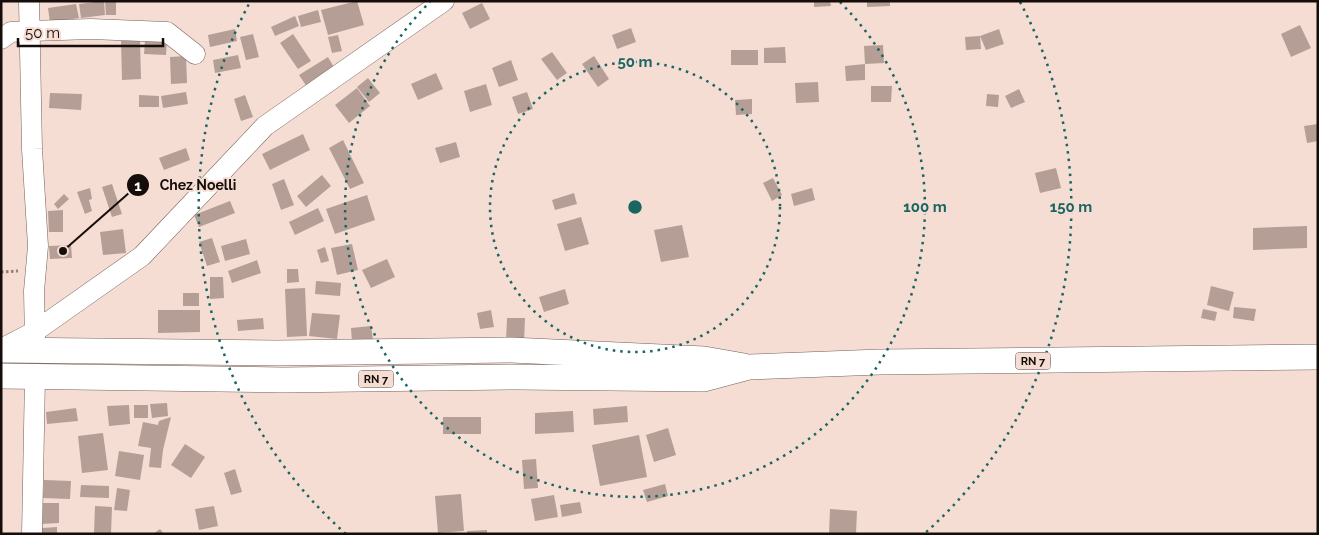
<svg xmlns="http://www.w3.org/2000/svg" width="1319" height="535" font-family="Raleway,sans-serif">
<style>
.building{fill:#b59e95}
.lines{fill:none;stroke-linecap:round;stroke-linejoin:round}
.minor-casing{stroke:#756057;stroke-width:21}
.major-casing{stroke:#756057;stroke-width:26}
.path{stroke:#92817a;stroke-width:3;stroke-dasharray:2.5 2.5;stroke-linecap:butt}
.minor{stroke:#fff;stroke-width:20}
.major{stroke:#fff;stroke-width:25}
.ring{fill:none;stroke:#186561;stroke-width:2.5;stroke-dasharray:2.5 5}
.labels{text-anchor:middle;stroke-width:4;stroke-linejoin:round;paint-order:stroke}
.shield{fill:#f5ddd3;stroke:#584b46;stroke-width:1}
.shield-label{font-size:11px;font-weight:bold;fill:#150d09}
.centre{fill:#186561;stroke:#f5ddd3;stroke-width:2.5}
.ring-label{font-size:15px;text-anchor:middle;font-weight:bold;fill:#186561;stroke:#f5ddd3;stroke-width:4;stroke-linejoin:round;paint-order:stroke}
.leader{fill:none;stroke:#150d09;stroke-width:2}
.callout-dot{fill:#150d09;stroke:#f5ddd3;stroke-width:2}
.mark-label{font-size:15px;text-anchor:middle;font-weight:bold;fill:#fff}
.callout-label{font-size:14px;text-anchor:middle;font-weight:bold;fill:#150d09;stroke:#f5ddd3;stroke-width:4;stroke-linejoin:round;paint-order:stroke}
</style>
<rect width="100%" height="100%" fill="#f5ddd3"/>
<!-- building -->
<path class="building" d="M104,1L105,15L81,18L79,4Z
M105,1H116V15H106Z
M357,1L364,25L328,35L321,10Z
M814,1H830L831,6L814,7Z
M867,1H890V6L867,7Z
M482,3L490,19L470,29L462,13Z
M76,4L79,18L50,23L48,8Z
M318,10L321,22L301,27L298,16Z
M295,16L299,26L275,36L271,27Z
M1300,25L1311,48L1291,57L1281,34Z
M631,28L636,42L617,49L612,35Z
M235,29L237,41L210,47L208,35Z
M999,29L1004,44L986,50L980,36L981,49L966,50L965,37L980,36Z
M253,34L259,57L246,60L240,37Z
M293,34L311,61L298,69L280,43Z
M338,35L342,51L332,53L328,37Z
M145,40L167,41L166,55L144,54Z
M121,41H140L141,79L122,80Z
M883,45L884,63L865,64L864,46Z
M785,47L786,63H764V48Z
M731,50H758V65H731Z
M552,52L567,73L557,80L541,59Z
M238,55L241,68L215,73L213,60Z
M186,56L187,83L171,84L170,57Z
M594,56L609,79L598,87L582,64Z
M328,57L335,69L307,87L299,75Z
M511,60L518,80L499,87L492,68Z
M865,64V80L846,81L845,66Z
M436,73L443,89L418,100L411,84Z
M368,78L380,93L369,102L357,87Z
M818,82L819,102L796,103L795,83Z
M486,84L492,105L470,112L464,91Z
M871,86H892L891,102H871Z
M357,88L370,106L349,123L335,105Z
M1019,89L1025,102L1011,108L1005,96Z
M186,92L188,104L163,108L161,96Z
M527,92L533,109L518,114L512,97Z
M50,93L82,94L81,110L49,108Z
M987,94L999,95L998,107L986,106Z
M139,95L159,96V107H139Z
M245,95L253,117L241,121L234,99Z
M752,99V114L736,115L735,100Z
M1318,124V141L1307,143L1304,126Z
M303,134L310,150L270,170L262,154Z
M343,140L364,183L350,189L329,148Z
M456,142L460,157L440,163L435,148Z
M186,148L190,160L164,170L159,158Z
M1056,168L1061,188L1040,193L1035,173Z
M322,175L331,186L306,207L297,196Z
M773,178L782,195L772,201L763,183Z
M284,179L294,205L281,210L272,184Z
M112,184L122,214L112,217L102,187Z
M90,188L92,199L89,200L92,211L85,214L77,192Z
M812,188L815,200L794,206L791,194Z
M574,193L577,204L555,210L552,200Z
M64,194L69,199L58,209L54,204Z
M367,195L375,220L335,234L326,209Z
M230,201L235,213L199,227L194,215Z
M318,208L324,221L295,235L289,222Z
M63,210V232H49L48,211Z
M581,217L589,244L565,251L557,224Z
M682,225L689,257L661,262L654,230Z
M1307,226V248L1253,250V228Z
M123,229L126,253L103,255L100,232Z
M212,238L220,262L207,266L199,242Z
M246,239L250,254L225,261L221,246Z
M352,244L358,270L337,275L331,248Z
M71,245L72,258L50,259L49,246Z
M325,247L329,261L321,263L317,250Z
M387,259L395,277L371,288L362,270Z
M257,260L261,273L232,283L228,271Z
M287,269H298L299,282L287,283Z
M210,277H223L224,298L210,299Z
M316,281L341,283L340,296L315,294Z
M1211,286L1234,292L1229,311L1207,305Z
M305,288L307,336L287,337L285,289Z
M565,289L569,304L544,312L539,297Z
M183,293H199V306H183Z
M1234,307L1256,309L1254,321L1233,318Z
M1203,309L1217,312L1215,321L1201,318Z
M158,310H200V332L158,333Z
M491,310L494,327L480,329L477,313Z
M312,313L340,315L337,339L309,336Z
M263,318L264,329L238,331L237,320Z
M507,318H525L524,342H506Z
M371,326L373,340L352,342L351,328Z
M167,403L168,416L152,418L150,404Z
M129,405L130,424L109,426L107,406Z
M134,405H148V418H134Z
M627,406L628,422L594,425L593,409Z
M76,408L78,421L47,424L46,412Z
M573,411L574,432L535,434V413Z
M171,417L163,450L161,468L149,467L151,448L138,446L143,422L158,425L159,421Z
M443,417H481V434H443Z
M668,428L676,455L654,462L646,435Z
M103,433L108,470L82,473L78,436Z
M639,435L647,477L600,486L592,445Z
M185,444L205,457L191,478L171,465Z
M119,451L144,455L140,480L115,476Z
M536,459L538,488L524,489L522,460Z
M235,469L242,492L231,495L224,473Z
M44,480L71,481L70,499L43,498Z
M665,484L668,496L647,502L643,490Z
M81,485L109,486V498L80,497Z
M117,488L130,490L127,511L114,510Z
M461,494L464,531L438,533L435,496Z
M554,495L558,517L535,521L531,499Z
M580,502L582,513L562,517L560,505Z
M41,503H59V523L41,524Z
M95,506L112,507L111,534H94Z
M214,506L218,526L199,530L195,509Z
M830,509L857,511L856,534H829Z
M57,527V534H42V528Z
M160,529L164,534H153Z
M487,530V534H467V531Z"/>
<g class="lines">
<defs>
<path id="minor" d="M29,1L32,149L38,246L34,291L35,341
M1,39L11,32L30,31L91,29L167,32L195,54
M1,349L34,332L142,256L265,126L444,1
M32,534L35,377"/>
<path id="major" d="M1,350L277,353L511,350L704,359L744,366
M1,376L283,380L517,377L704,379L749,367L880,362L1318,357"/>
</defs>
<!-- minor casing -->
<use href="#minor" class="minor-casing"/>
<!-- major casing -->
<use href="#major" class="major-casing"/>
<!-- path -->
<path class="path" d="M1,272L18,271"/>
<!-- minor -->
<use href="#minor" class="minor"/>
<!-- major -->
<use href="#major" class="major"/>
</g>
<!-- distance rings -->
<g class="ring">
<circle cx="635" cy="207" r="145"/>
<path d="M840 2A290 290 0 1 1 430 2"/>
<path d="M346 534A436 436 0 0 1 250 2M1020 2A436 436 0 0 1 924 534"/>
</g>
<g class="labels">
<!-- shield labels -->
<g class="shield">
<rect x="1015.5" y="352.5" width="35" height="17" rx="4"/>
<rect x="358.5" y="370.5" width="35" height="17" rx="4"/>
</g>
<g class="shield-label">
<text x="1033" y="365">RN 7</text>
<text x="376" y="383">RN 7</text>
</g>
</g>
<circle cx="635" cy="207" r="8" class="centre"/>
<g class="ring-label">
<text x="635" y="67">50 m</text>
<text x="925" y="212">100 m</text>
<text x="1071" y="212">150 m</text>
</g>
<!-- callouts -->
<path class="leader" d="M63 251L138 185"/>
<g class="callout-dot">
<circle cx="63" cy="251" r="5"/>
<circle cx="138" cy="185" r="12"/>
</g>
<g class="mark-label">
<text x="138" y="191">1</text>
</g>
<g class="callout-label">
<text x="198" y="190">Chez Noelli</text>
</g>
<!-- border -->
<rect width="1319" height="535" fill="none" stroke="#150d09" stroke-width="5"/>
<!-- scale -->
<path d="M18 38v8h145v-8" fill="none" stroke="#150d09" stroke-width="2.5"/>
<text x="25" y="38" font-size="15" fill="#150d09" stroke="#f5ddd3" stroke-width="4" paint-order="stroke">50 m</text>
</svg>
